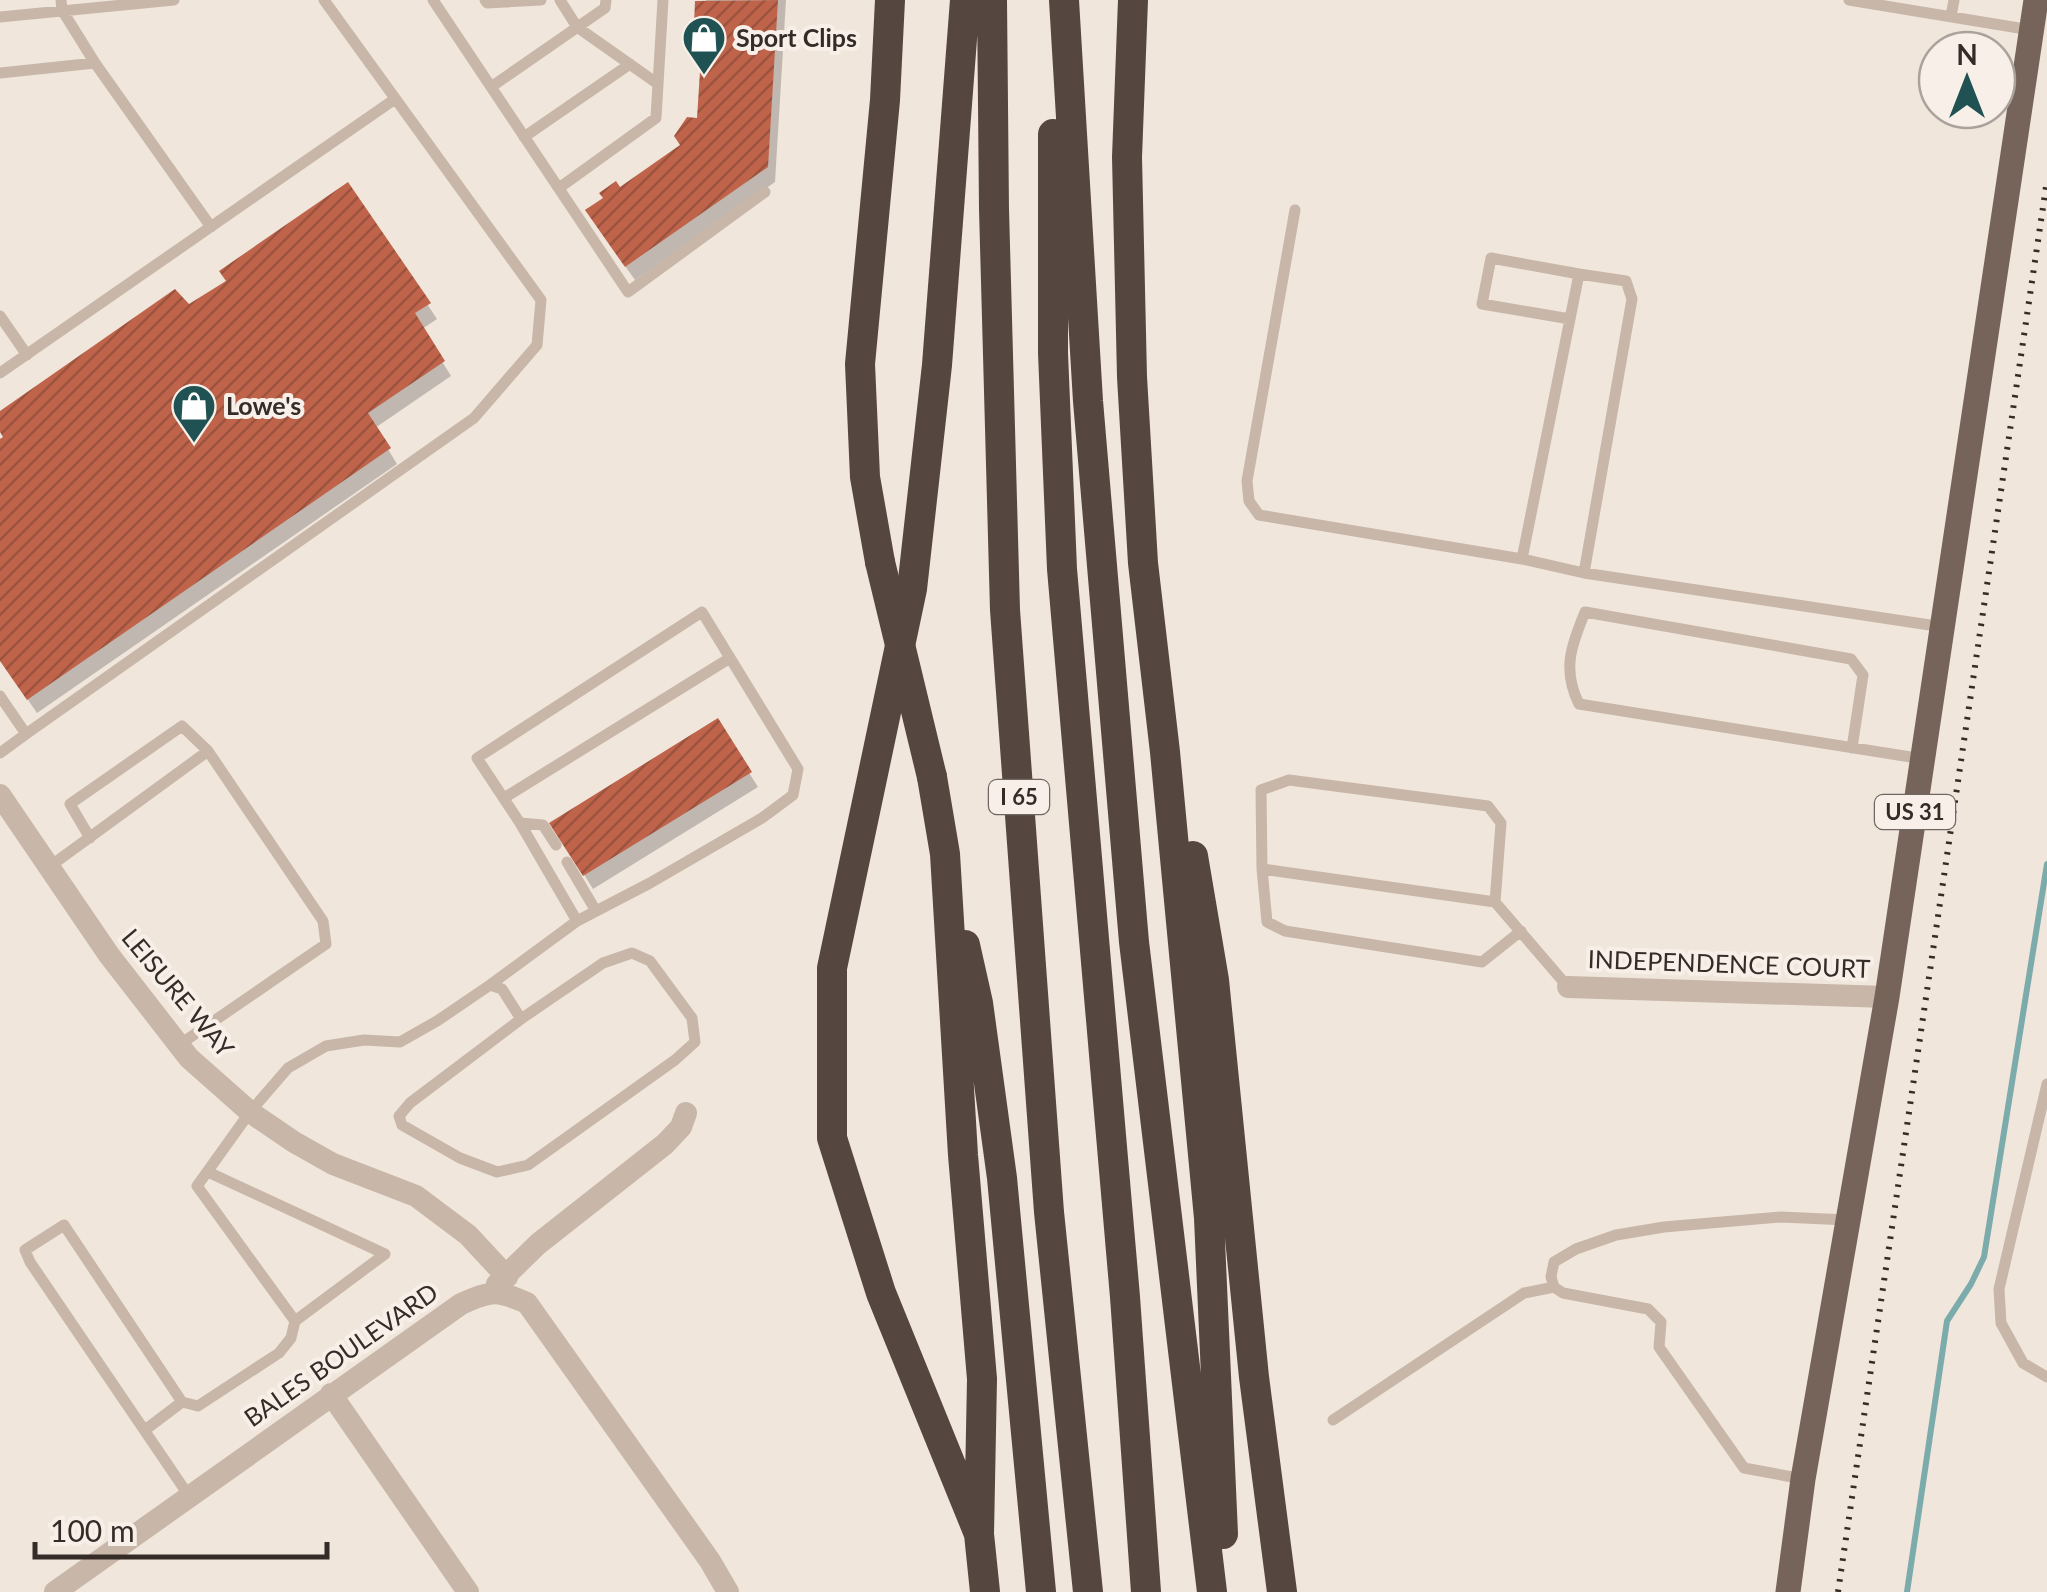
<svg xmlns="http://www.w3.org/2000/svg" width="2047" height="1592" font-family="Lato,sans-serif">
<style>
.shadow{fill:#0003}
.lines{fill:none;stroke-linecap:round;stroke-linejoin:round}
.stream{stroke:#7cabac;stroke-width:6}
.building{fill:url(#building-hatch)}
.service{stroke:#c8b6a8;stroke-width:11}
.minor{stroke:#c8b6a8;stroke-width:22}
.primary{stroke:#76635a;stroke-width:25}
.motorway{stroke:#564640;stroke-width:30}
.rail{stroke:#352c28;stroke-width:6;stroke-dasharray:2.5 8;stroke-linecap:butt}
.motorway-bridge{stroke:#564640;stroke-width:30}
.labels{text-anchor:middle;stroke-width:8;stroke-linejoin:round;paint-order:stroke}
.shield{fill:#f8f0e8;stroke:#706762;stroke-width:2.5}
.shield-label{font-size:22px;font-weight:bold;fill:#352c28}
.poi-label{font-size:25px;font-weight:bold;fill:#352c28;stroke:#f8f0e8;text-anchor:start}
.street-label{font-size:25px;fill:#352c28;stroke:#f8f0e8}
</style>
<defs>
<pattern id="building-hatch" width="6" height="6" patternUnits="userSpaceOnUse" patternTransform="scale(2.5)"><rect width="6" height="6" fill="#bf644b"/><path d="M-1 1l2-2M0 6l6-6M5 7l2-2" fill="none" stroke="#9c533e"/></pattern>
</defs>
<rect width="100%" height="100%" fill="#f0e6dc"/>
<!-- shadow -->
<path class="shadow" d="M706,0H786L775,182L635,280L596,225L619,190L683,146L699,120L705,38L696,23Z
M348,185L437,319L422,329L451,376L375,428L397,464L37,713L0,659V442L6,439L0,430V414L228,282Z
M717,722L758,787L593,889L553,824Z"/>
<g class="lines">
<!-- stream -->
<path class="stream" d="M1907,1592L1947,1321L1971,1284L1984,1257L2047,864"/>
</g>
<!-- building -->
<path class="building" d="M778,0L768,167L625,267L585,210L603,198L599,193L616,181L620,187L680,145L674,136L687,117L697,118L703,25L694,24L695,1Z
M348,182L431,303L415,313L445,361L368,413L391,448L27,700L0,661V439L3,437L0,432V411L175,289L189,304L226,281L219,271Z
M718,718L752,772L583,876L549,823Z"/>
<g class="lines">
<!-- service -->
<path class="service" d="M61,0L62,10L95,63
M433,0L628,292L765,192
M485,0L487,3L541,0
M560,0L577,27L658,84
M1849,0L2031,30
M1951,16L1954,0
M0,17L174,0
M0,73L95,63L211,227
M491,87L605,8L606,0
M524,137L630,64
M559,188L656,118L663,0
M1295,210L1247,481L1249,501L1259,515L1522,559L1584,573L1943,627
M0,316L27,355
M1570,319L1482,304L1491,258L1579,274
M0,373L395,99
M1522,559L1579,274L1626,281L1632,299L1584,573
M0,696L26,734L474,418L537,345L541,300L324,0
M1852,748L1863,675L1851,659L1585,612C1571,646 1562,670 1579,704L1923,759
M0,753L26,734
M504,798L730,658
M520,823L543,825L556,845
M90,838L70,804L182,726L208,751
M567,862L596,911
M49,867L208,751L323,921L326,944L179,1045
M1262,869L1267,922L1285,931L1482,962L1521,931
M1495,902L1501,823L1488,806L1289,780L1261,790L1262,869L1495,902L1568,987
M490,985L577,921L650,883L762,818L793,795L798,769L702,612L477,758L520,823L577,921
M2047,1084L1999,1289L2001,1323L2023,1363L2047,1377
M208,1172L385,1254L295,1321
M1333,1420L1524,1293L1554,1287
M145,1430L182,1402
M1803,1479L1744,1468L1659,1347L1661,1322L1648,1309L1563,1293L1554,1287L1551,1277L1554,1262L1576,1249L1616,1235L1664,1227L1781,1217L1848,1220
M189,1496L30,1262L25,1250L64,1225L182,1402L198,1406L279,1353L291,1338L295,1321L197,1186L250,1112L288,1068L326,1046L364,1040L400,1042L437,1021L490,985L502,989L521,1019L410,1103L399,1116L402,1125L460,1158L497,1172L528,1165L675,1060L695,1042L692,1018L650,961L632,953L603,963L521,1019"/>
<!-- minor -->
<path class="minor" d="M0,795L109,955L189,1058L250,1112L294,1142L333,1164L416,1196L468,1235L507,1277
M1568,987L1887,997
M497,1284L538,1244L665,1144L681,1127L686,1113
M331,1394L468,1592
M55,1592L461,1304C492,1290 497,1290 527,1303L710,1561L728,1592"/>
<!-- primary -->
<path class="primary" d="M1788,1592L1803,1479L1887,997L2036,0"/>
<!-- motorway -->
<path class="motorway" d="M965,0L937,365L912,589L832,968V1138L881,1293L979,1534
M992,0L994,209L1005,610L1049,1212L1088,1592
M1064,0L1088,401L1134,942L1212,1592
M1133,0L1127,157L1132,377L1143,563L1165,752L1209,1218L1223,1534
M1053,134V353L1062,569L1125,1297L1146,1592
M880,562L865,477L860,364L885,100L890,0
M932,777L945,854L963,1155L982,1379L979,1534L985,1592
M1193,856L1214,980L1254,1377L1282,1592
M965,945L978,1003L1002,1178L1041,1592"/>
<!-- rail -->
<path class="rail" d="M1838,1592L2047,180"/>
<!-- motorway-bridge -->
<path class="motorway-bridge" d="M880,562L932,777"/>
</g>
<!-- icons -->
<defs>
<symbol id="shop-pin" viewBox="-11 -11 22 30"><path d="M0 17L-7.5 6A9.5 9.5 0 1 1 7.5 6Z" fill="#205254" stroke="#f8f0e8"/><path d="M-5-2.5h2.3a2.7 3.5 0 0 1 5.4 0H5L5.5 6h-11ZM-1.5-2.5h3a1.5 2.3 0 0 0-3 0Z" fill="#fff"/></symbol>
</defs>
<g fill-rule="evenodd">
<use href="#shop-pin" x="679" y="13" width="50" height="68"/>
<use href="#shop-pin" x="169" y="381" width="50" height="68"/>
</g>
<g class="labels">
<!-- shield labels -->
<g class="shield">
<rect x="989" y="780" width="60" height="34" rx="8"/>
<rect x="1875" y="795" width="80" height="34" rx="8"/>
</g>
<g class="shield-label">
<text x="1019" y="805">I 65</text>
<text x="1915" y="820">US 31</text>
</g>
<!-- poi labels -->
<g class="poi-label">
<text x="736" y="47">Sport Clips</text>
<text x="226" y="415">Lowe's</text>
</g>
<!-- street labels -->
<g class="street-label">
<text transform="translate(1729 964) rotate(2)" y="9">INDEPENDENCE COURT</text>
<text transform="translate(178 993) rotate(50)" y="9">LEISURE WAY</text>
<text transform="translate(341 1355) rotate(-35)" y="9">BALES BOULEVARD</text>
</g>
</g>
<!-- north arrow -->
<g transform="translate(1967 80)"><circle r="48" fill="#f8f0e8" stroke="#aaa29b" stroke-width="2.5"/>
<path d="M0-8L18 38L0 25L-18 38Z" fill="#205254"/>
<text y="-15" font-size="28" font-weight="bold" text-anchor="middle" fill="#352c28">N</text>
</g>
<!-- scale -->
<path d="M35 1542v15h292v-15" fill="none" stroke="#352c28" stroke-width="5"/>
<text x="50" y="1542" font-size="30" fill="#352c28" stroke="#f8f0e8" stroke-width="8" paint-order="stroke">100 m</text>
</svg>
